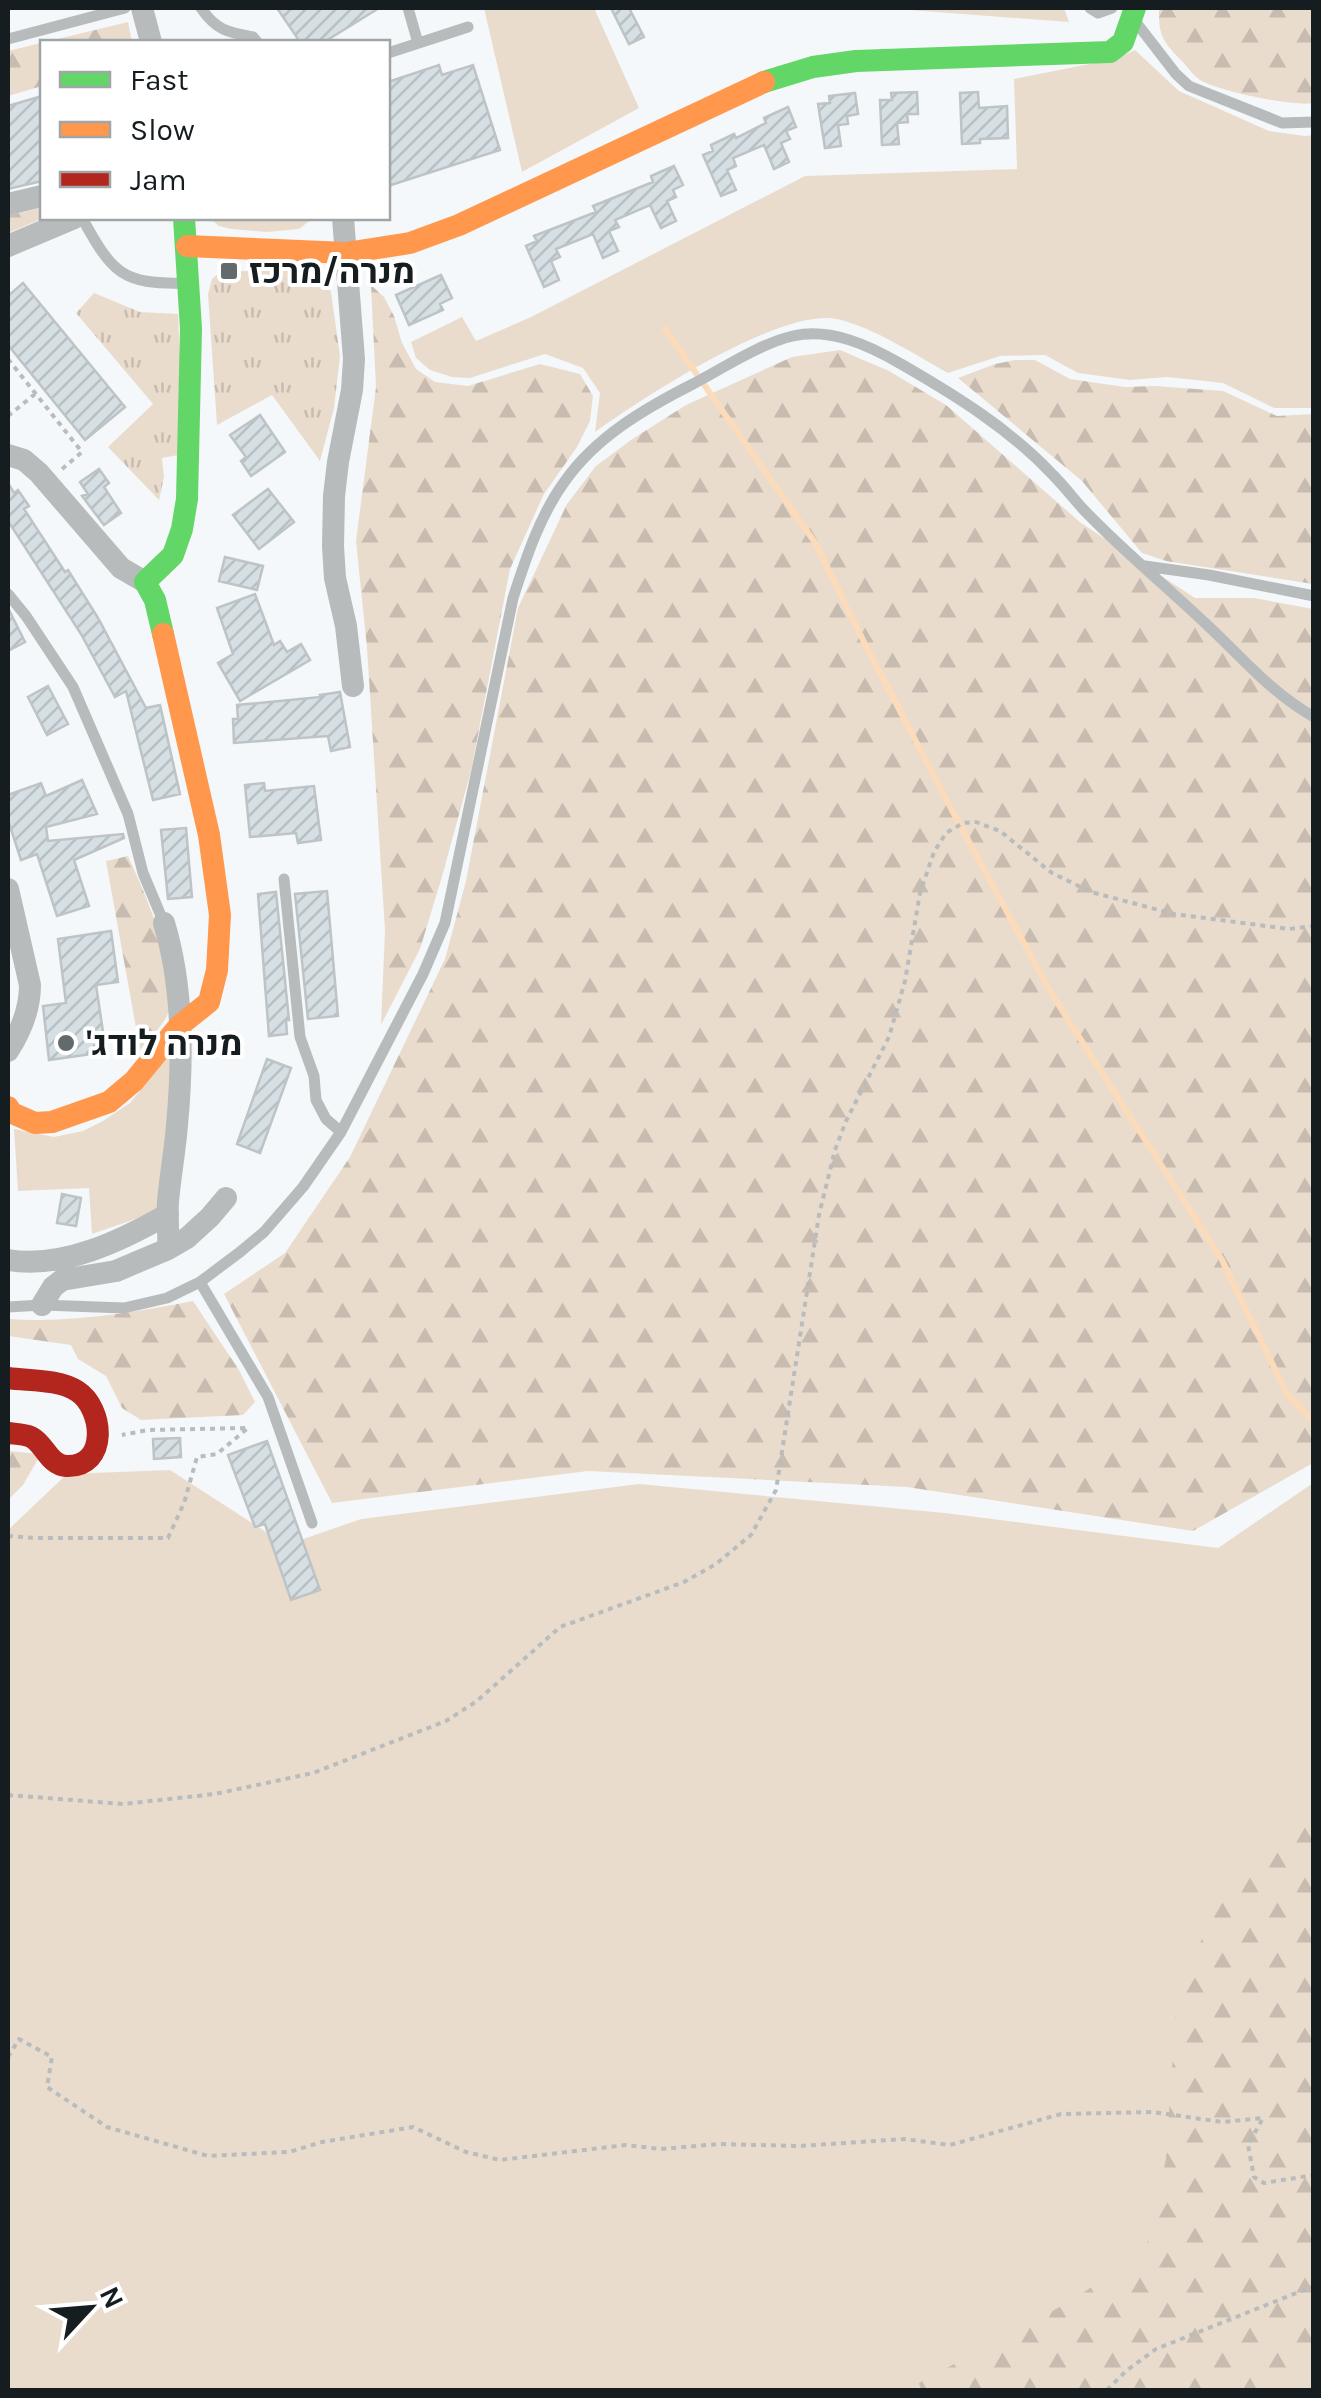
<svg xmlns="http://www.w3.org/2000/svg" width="1321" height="2398" font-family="Karla,Heebo,sans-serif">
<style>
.grass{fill:#eadccd}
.forest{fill:url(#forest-firs)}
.park{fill:url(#park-tufts)}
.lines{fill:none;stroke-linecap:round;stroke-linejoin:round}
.stream{stroke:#fbdbba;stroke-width:6}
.building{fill:url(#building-hatch);stroke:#bec3c6;stroke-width:2.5}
.path{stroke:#b8bcbd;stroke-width:4;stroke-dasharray:5 5;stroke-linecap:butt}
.lane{stroke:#b8bbbc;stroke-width:11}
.street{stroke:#b8bbbc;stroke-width:22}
.fast{stroke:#63d668;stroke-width:22}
.slow{stroke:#ff974d;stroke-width:22}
.jam{stroke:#b3261e;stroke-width:22}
.poi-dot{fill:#636a6c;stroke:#fff;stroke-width:4}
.labels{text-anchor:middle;stroke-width:8;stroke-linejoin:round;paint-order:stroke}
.poi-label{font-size:35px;font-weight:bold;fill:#151d20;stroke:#fff;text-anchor:start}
</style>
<defs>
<pattern id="forest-firs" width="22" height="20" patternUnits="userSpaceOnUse" patternTransform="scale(2.5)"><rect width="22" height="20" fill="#eadccd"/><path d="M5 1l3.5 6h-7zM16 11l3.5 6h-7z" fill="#c8bcb0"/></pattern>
<pattern id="park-tufts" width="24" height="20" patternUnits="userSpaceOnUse" patternTransform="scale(2.5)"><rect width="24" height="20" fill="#eadccd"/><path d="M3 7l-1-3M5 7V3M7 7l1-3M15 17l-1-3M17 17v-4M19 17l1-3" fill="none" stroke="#c8bcb0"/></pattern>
<pattern id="building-hatch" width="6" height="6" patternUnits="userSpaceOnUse" patternTransform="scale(2.5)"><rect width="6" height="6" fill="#d6e0e4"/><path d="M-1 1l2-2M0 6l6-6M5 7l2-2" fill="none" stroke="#b7c0c3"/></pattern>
</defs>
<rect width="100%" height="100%" fill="#f4f8fa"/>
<!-- grass -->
<path class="grass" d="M484,8H594L639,108L522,172Z
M883,8H1064L1069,22Z
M1135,50L1179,91L1269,131L1305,136L1313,135V408H1274L1223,383L1167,377L1130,380L1078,373L1045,355L1000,356L948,373C915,355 873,327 837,319C779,308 643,398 595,432L600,393L583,368L545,354L470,378L452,377L430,370L416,358L411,342L462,317L476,341L531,317L805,176L1017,169L1014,79L1115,59Z
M170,1054L174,1093L158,1211L92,1234L89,1188L18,1191L14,1129L54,1137L83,1131L103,1121L130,1103Z
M170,1470L286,1545L361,1519L639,1484L945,1513L1218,1548L1313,1483V2390H8V1530L67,1474Z"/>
<!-- forest -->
<path class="forest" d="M1161,8H1313V103C1294,107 1218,91 1200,80C1194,76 1188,68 1184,63C1165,44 1158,37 1159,10Z
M128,22L132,42H42V86L8,96V51Z
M42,208L44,218L8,233V215Z
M371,285L384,297L394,316L402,343L416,369L435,382L468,386L540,364L580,374L593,396L590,421L577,447L544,494L510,569L471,771L441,880L420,949L381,1025L385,930L367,648L356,541L376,387Z
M840,350L889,371L946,405L1081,523L1195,598H1254L1313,609V1463L1193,1531L907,1487L588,1471L332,1503L224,1294L285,1253L350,1157L445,959L466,881L518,608L567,504L596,466L631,440L686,405L792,357Z
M1015,360H1035L1070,379L1125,387L1155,386L1223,391L1277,416L1313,414V584L1166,561L1142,553L1082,481L958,378L995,364Z
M128,856C146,896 179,969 168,1013C164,1025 148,1040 140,1050L106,861Z
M193,1301L239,1370L255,1402L243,1415L141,1420L122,1408L106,1376L78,1359L71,1345L8,1336V1319C72,1323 130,1313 193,1301Z
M8,1451L41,1454L23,1485L8,1500Z
M1313,1809V2372L1275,2390H921L919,2383L1069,2302L1145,2252L1166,2159L1176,2010L1219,1891L1286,1819Z"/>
<!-- park -->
<path class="park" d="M209,218H313L299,229L267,232L231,229L219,226Z
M221,271H328L340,356L334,408L320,461L272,395L217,425L208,294L212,279Z
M94,293L140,312L178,314L184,454L162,458L164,477L159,500L108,447L153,404L76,313Z"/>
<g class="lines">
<!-- stream -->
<path class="stream" d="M665,329L816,544L865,644L947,801L1051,993L1222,1260L1287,1394L1314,1422"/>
</g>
<!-- building -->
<path class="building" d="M277,8H379L324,42H300Z
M611,8H629L644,37L629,44Z
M439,65L442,75L473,65L500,150L388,186V82Z
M917,92L918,114H907L908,122L897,123L899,144L882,145L880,100H892L891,93Z
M978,92L979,108L1007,106L1008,138L980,139V143L962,144L960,93Z
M855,93L858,114L847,116L848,124L838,125L841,146L825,148L818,104L830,103L829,96Z
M42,96V181L8,189V106Z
M788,107L796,127L786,131L790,139L781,143L789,162L774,169L764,145L733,158L736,166L727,170L736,190L721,196L703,155L713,151L711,145L734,134L736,138L766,123L764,118Z
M674,166L683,185L673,190L676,197L667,201L676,221L661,228L650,205L615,220L619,227L609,231L618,251L603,258L593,234L556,249L560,257L551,261L559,280L544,287L526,246L537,241L534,236L596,212L593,206L653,182L651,176Z
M441,275L452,298L440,304L443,310L409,325L396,295Z
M23,283L125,407L85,440L8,345V296Z
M260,415L285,452L251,476L241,461L246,457L230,435Z
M99,469L109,483L104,487L121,513L104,525L82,496L88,494L80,482Z
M8,483L14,493L18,490L29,506L24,509L65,572L68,570L98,618L146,708L160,705L180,794L153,800L126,691L115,697L81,634L8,521Z
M268,489L294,522L259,549L233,515Z
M225,557L263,566L257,590L219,581Z
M255,594L274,645L280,641L287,652L301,644L310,660L240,701L218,663L233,654L217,608Z
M8,608L25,642L8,651Z
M48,686L68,724L47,735L28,697Z
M340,692L350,747L331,751L328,736L234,743L233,719H238L237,705L321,697L320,695Z
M82,780L97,814L46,827L48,841L123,834L124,838L74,860L89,906L57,916L37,854L21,860L8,820V795L41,783L46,796Z
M264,783L265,791L314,786L321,840L298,843L296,833L250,837L245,785Z
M186,828L192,897L168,899L161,830Z
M327,891L338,1016L308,1019L295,894Z
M276,892L289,1020H286L287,1034L269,1036L258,894Z
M111,931L118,982L96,985L106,1052L49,1060L43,1006L66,1003L58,939Z
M267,1059L291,1068L260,1153L237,1144Z
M62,1194L81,1198L76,1226L57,1223Z
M180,1438L181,1457L154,1459L153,1439Z
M267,1441L320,1590L291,1600L265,1524L255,1527L228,1455Z"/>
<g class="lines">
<!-- path -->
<path class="path" d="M8,359L82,452L62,469
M8,416L35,394
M8,1536L36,1538H168L184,1503L197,1457L217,1454L248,1428L148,1430L122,1435
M8,1795L123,1804L215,1794L313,1773L446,1721L477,1701L560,1627L684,1582L716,1564L751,1535L776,1490L819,1215L835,1150L846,1121L889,1037L905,981L920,893L934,852L946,833L963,823L976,822L1000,831L1052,873L1091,892L1174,914L1289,929L1314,926
M8,2057L19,2039L52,2057L47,2087L107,2127L208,2156L289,2152L322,2142L413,2127L466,2152L500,2160L626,2145L661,2149L719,2144L800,2146L904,2139L950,2145L1061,2114L1153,2112L1222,2122L1263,2118L1248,2145L1254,2177L1264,2183L1314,2175
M1107,2390L1126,2371L1156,2349L1314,2286"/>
<!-- lane -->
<path class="lane" d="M201,8C216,30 227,32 253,37L257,42
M408,8L418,43
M1090,8L1098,13L1112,8
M1135,21L1176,74L1189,86L1282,123L1314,122
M8,39L125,8
M388,53L468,27
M82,218C112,272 121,285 186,283
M1145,566L1209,575L1314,596
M8,594L26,616L73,687L128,814L143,873L164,923
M284,879L300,1037L314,1076L316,1100L326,1119L341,1132
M200,1282L268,1397L312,1523
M8,1307L42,1305L124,1308L167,1298L200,1282L240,1252L264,1232L303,1187L341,1132L423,974L445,923L513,598C526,558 540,515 565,481C596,437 644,409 691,385C720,370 761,343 793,336C830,327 870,346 901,364C955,395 1010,429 1053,475C1064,486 1073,498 1083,509C1121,549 1165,585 1205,623C1241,656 1271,693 1314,717"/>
<!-- street -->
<path class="street" d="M142,8L151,42
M8,204L42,196
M343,218L354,359L352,390L338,462L334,496L333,546L335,578L346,626L353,686
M8,246L74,218
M8,455L24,460L39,473L121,568L145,582
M8,889L30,985C30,1010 21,1031 8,1051
M164,923C183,985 183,1061 177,1125C175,1151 170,1177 168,1202C167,1218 169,1234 168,1249
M8,1260C63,1269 121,1241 168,1214
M42,1305L53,1287L62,1280L116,1271L168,1249L187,1238L210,1217L226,1198"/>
<!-- fast -->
<path class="fast" d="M764,82L813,67L856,61L1110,52L1123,42L1135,8
M163,634L155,600L145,582L173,555L182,529L187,499L191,329L184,218"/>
<!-- slow -->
<path class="slow" d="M187,246L346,253L410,243L459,225L764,82
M8,1107L12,1113L35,1123L52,1122L109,1102L134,1081L179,1026L209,1002L217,970L220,915L209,835L163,634"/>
<!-- jam -->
<path class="jam" d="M8,1378C30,1381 58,1379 77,1391C104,1408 109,1468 66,1466C49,1465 45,1444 31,1437C24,1434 15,1434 8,1433"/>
</g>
<!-- markers -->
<g class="poi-dot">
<rect x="219" y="261" width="20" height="20" rx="5"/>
<circle cx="66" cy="1043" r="10"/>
</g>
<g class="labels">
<!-- poi labels -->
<g class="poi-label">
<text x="249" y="283">מנרה/מרכז</text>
<text x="86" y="1055">'מנרה לודג</text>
</g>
</g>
<!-- border -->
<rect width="1321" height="2398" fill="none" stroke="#151d20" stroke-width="20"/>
<!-- legend -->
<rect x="40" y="40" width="350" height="180" fill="#ffffff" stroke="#a1a5a6" stroke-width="2.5"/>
<rect x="60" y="72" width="50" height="15" fill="#63d668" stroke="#a1a5a6" stroke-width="2.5"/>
<text x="130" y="90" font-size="30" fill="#151d20">Fast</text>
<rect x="60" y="122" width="50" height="15" fill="#ff974d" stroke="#a1a5a6" stroke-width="2.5"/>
<text x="130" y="140" font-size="30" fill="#151d20">Slow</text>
<rect x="60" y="172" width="50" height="15" fill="#b3261e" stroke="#a1a5a6" stroke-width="2.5"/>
<text x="130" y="190" font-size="30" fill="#151d20">Jam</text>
<!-- north arrow -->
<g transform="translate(90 2308) rotate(64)" stroke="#ffffff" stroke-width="8" paint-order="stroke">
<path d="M0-8L18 38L0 25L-18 38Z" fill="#151d20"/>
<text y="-15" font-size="28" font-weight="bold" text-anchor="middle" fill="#151d20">N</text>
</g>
</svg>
